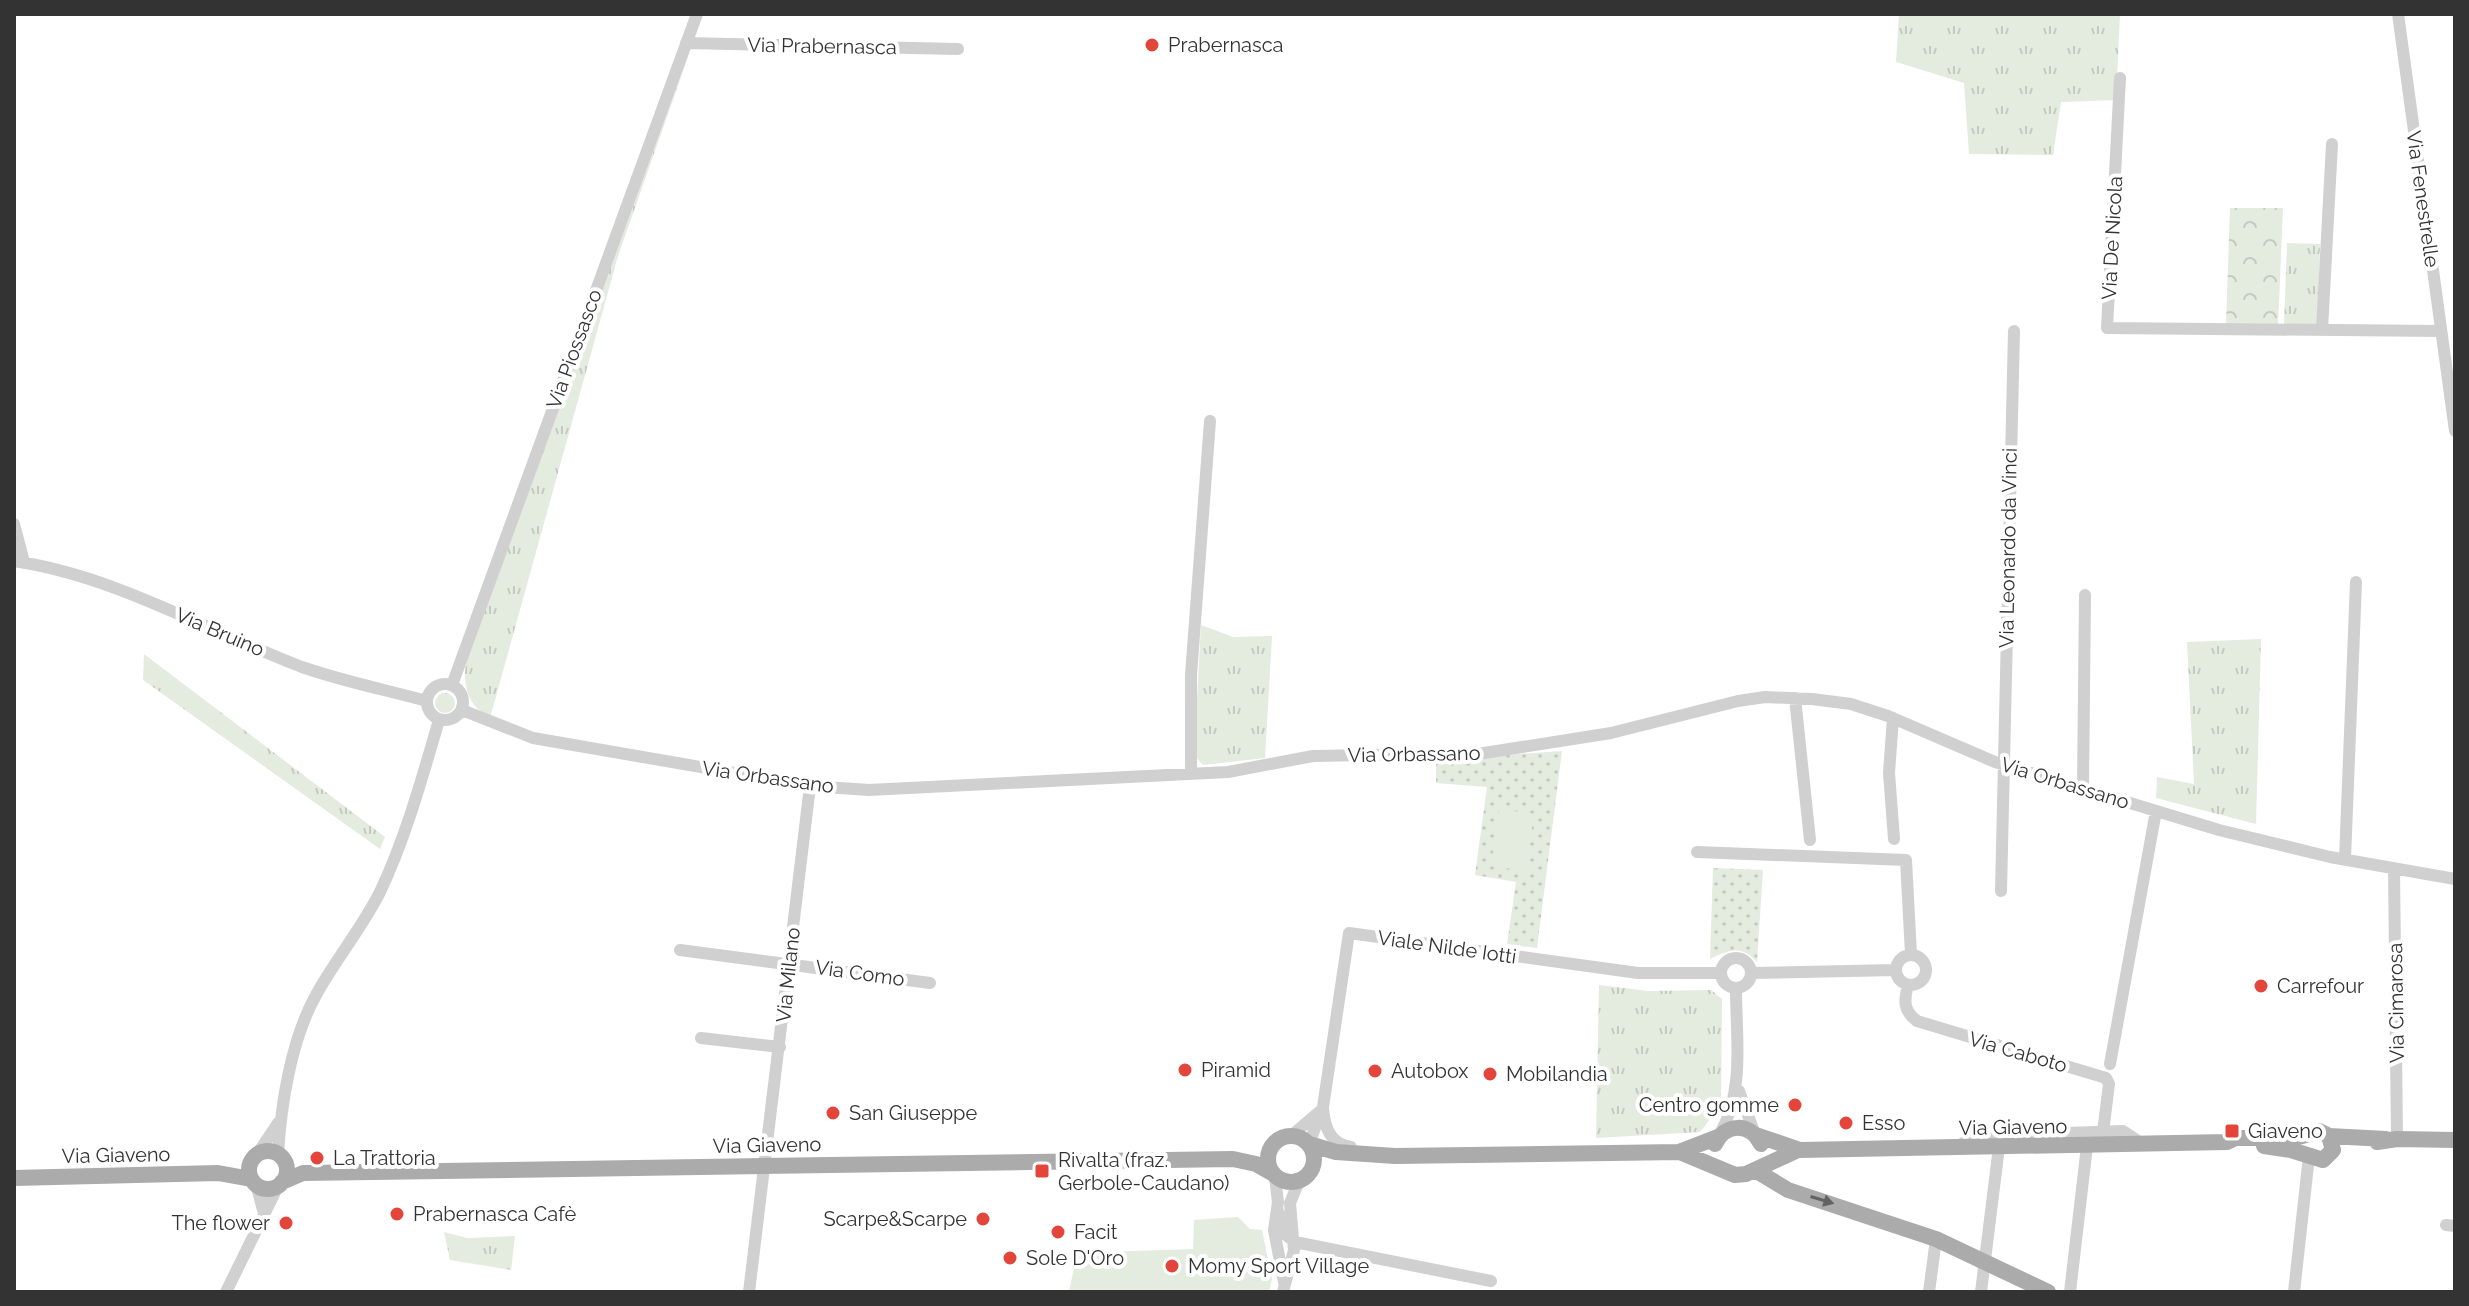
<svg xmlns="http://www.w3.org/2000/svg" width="2469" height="1306" font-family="Raleway,sans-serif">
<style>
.grass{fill:url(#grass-tufts)}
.forest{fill:url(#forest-crowns)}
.park{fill:url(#park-dots)}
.pitch{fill:#e4ebdf}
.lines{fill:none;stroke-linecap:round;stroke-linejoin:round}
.minor{stroke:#d0d0d0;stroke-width:12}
.major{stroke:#ababab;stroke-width:16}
.oneway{fill:#636363}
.poi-dot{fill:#e4453a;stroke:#fff;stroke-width:3}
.labels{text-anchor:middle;stroke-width:8;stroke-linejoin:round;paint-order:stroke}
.poi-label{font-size:20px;fill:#333;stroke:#fff;text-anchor:start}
.street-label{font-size:20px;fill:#333;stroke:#fff}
</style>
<defs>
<pattern id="grass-tufts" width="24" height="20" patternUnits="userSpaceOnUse" patternTransform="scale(2)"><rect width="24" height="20" fill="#e4ebdf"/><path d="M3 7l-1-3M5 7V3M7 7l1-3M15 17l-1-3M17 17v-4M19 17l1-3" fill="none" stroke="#c4cac0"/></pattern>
<pattern id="forest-crowns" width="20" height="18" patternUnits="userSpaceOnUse" patternTransform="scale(2)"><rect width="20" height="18" fill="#e4ebdf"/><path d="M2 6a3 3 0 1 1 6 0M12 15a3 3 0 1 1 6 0" fill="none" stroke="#c4cac0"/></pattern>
<pattern id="park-dots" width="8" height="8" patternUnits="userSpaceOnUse" patternTransform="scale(2)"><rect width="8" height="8" fill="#e4ebdf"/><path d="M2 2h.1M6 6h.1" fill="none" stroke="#c4cac0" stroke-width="1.8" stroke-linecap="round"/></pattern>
</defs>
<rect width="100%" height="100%" fill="#fff"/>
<!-- grass -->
<path class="grass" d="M1899,14H2120L2116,100L2061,102L2053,155L1969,154L1964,83L1896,62Z
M691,49L618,256L490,718C466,705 462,683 467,657Z
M2287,243L2320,244L2318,325H2284Z
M1201,625L1233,637L1272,636L1265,758L1203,765L1194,755Z
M2261,639L2256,824L2156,798L2157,777L2194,784L2187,642Z
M144,654L385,837L380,849L143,680Z
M435 703a10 10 0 1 1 20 0a10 10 0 1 1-20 0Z
M1599,985L1648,991L1711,990L1722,999L1721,1105L1700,1132L1596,1138Z
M444,1232L467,1238L515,1236L511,1270L450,1260Z"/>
<!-- forest -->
<path class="forest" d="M2230,208H2283L2278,326H2226Z"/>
<!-- park -->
<path class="park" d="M1562,751L1537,948L1507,944L1516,882L1475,875L1487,787L1436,783V760Z
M1713,868L1763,870L1757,962C1741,945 1731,949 1710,959Z"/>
<!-- pitch -->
<path class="pitch" d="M1499,809L1534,814L1526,871L1491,866Z
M1238,1217L1250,1229L1262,1230L1272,1279L1269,1292H1069L1077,1253L1193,1249L1194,1220Z"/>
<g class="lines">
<!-- minor -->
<path class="minor" d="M2398,14L2455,431
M686,43L958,49
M2120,78L2107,328L2441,331
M2322,330L2332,144
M14,524L24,562
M14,561C116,576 207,631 302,667C342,681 386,690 427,701
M427 702a18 18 0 1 1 36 0a18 18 0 1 1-36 0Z
M452,685L697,14
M1795,698L1810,840
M462,710L533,738L810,786L869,790L1228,772L1313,756L1484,753L1611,733L1738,701L1765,697L1812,699L1851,704L1888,716L1995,762L2219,830L2330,857L2455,879
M1893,718L1889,773L1894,839
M1191,773V675L1210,421
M2083,788L2085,595
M1697,852L1906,860L1911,954
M2345,859L2356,582
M2394,868L2397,1139
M2001,891L2014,331
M680,950L930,983
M1896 970a15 15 0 1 1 30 0a15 15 0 1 1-30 0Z
M1721 973a15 15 0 1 1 30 0a15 15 0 1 1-30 0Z
M1751,973L1896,970
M1908,985C1904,1000 1903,1011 1917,1021L2106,1078L2109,1084L2103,1132
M701,1038L780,1047
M2110,1064L2156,811
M1739,1091L1755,1134
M1323,1109C1325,1128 1330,1144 1351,1147
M1720,1134C1745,1089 1736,1038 1736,989
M1291,1136L1319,1112
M1309,1144L1323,1107L1349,933L1638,973H1720
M1958,1147L1972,1137L1986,1136L2123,1131L2141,1143
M278,1154C281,1104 291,1040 316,995C335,960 362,928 380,892C406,837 422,778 439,720
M256,1156L278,1123
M1275,1177L1278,1202L1274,1230L1284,1282
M256,1184L263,1210
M1278,1211L1286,1235L1295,1242L1491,1281
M2446,1225L2455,1226
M226,1292L278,1186
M749,1292L810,786
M1283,1292L1294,1250L1290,1203L1299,1181
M1929,1292L1936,1239
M1981,1292L1999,1147
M2070,1292L2087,1146
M2294,1292L2309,1156"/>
<!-- major -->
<path class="major" d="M1756,1135L1800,1150L2227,1142L2235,1138H2295L2319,1131L2329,1136L2386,1139
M1268 1159a23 23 0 1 1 46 0a23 23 0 1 1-46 0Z
M2377,1142L2397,1139L2455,1140
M1309,1144L1336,1152L1395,1156L1679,1152L1718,1137
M1715,1144C1725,1123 1750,1122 1761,1144
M2264,1146L2291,1150L2323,1160L2333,1150L2329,1136
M249 1170a19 19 0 1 1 38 0a19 19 0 1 1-38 0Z
M1680,1152L1735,1175L1746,1174L1798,1150
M1751,1172H1758L1788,1190L1936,1239L2048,1292
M14,1178L218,1173L251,1179
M282,1182L303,1173L1233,1159L1256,1164L1272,1173"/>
</g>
<!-- one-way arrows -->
<defs><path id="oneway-solid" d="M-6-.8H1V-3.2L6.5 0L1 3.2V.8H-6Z" transform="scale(2)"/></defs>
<use class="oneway" href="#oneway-solid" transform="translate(1822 1200) rotate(17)"/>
<!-- markers -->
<g class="poi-dot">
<circle cx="1152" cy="45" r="8"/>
<circle cx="2261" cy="986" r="8"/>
<circle cx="1185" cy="1070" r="8"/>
<circle cx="1375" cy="1071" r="8"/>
<circle cx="1490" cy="1074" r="8"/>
<circle cx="1795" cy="1105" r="8"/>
<circle cx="833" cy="1113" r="8"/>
<circle cx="1846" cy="1123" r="8"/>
<rect x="2224" y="1123" width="16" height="16" rx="4"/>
<circle cx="317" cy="1158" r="8"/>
<rect x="1034" y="1163" width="16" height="16" rx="4"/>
<circle cx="397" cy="1214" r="8"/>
<circle cx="983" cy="1219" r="8"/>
<circle cx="286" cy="1223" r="8"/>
<circle cx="1058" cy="1232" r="8"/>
<circle cx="1010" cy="1258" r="8"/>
<circle cx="1172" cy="1266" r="8"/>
</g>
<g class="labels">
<!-- poi labels -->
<g class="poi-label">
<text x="1168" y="52">Prabernasca</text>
<text x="2277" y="993">Carrefour</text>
<text x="1201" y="1077">Piramid</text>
<text x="1391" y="1078">Autobox</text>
<text x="1506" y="1081">Mobilandia</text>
<text x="1779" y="1112" text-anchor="end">Centro gomme</text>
<text x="849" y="1120">San Giuseppe</text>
<text x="1862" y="1130">Esso</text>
<text x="2248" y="1138">Giaveno</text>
<text x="333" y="1165">La Trattoria</text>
<text x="1058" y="1167">Rivalta (fraz.<tspan x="1058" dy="23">Gerbole-Caudano)</tspan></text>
<text x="413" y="1221">Prabernasca Cafè</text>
<text x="967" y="1226" text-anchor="end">Scarpe&amp;Scarpe</text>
<text x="270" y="1230" text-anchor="end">The flower</text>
<text x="1074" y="1239">Facit</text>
<text x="1026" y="1265">Sole D'Oro</text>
<text x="1188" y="1273">Momy Sport Village</text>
</g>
<!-- street labels -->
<g class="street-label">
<text transform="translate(822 46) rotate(1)" y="7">Via Prabernasca</text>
<text transform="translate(2423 199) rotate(82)" y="7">Via Fenestrelle</text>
<text transform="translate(2112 238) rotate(-87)" y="7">Via De Nicola</text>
<text transform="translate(574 349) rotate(-70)" y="7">Via Piossasco</text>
<text transform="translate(2008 548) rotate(-89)" y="7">Via Leonardo da Vinci</text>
<text transform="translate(220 632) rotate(23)" y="7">Via Bruino</text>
<text transform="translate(1414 754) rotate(-1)" y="7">Via Orbassano</text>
<text transform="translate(768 777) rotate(8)" y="7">Via Orbassano</text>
<text transform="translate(2065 783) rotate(17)" y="7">Via Orbassano</text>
<text transform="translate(1447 947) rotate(8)" y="7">Viale Nilde Iotti</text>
<text transform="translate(860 973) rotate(8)" y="7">Via Como</text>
<text transform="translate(788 975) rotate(-84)" y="7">Via Milano</text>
<text transform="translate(2396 1003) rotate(-91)" y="7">Via Cimarosa</text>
<text transform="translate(2018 1052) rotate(16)" y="7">Via Caboto</text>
<text transform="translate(2013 1127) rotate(-1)" y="7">Via Giaveno</text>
<text transform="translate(767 1145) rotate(-1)" y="7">Via Giaveno</text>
<text transform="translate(116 1155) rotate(-1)" y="7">Via Giaveno</text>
</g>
</g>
<!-- border -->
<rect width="2469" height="1306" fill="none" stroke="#333333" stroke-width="32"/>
</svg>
